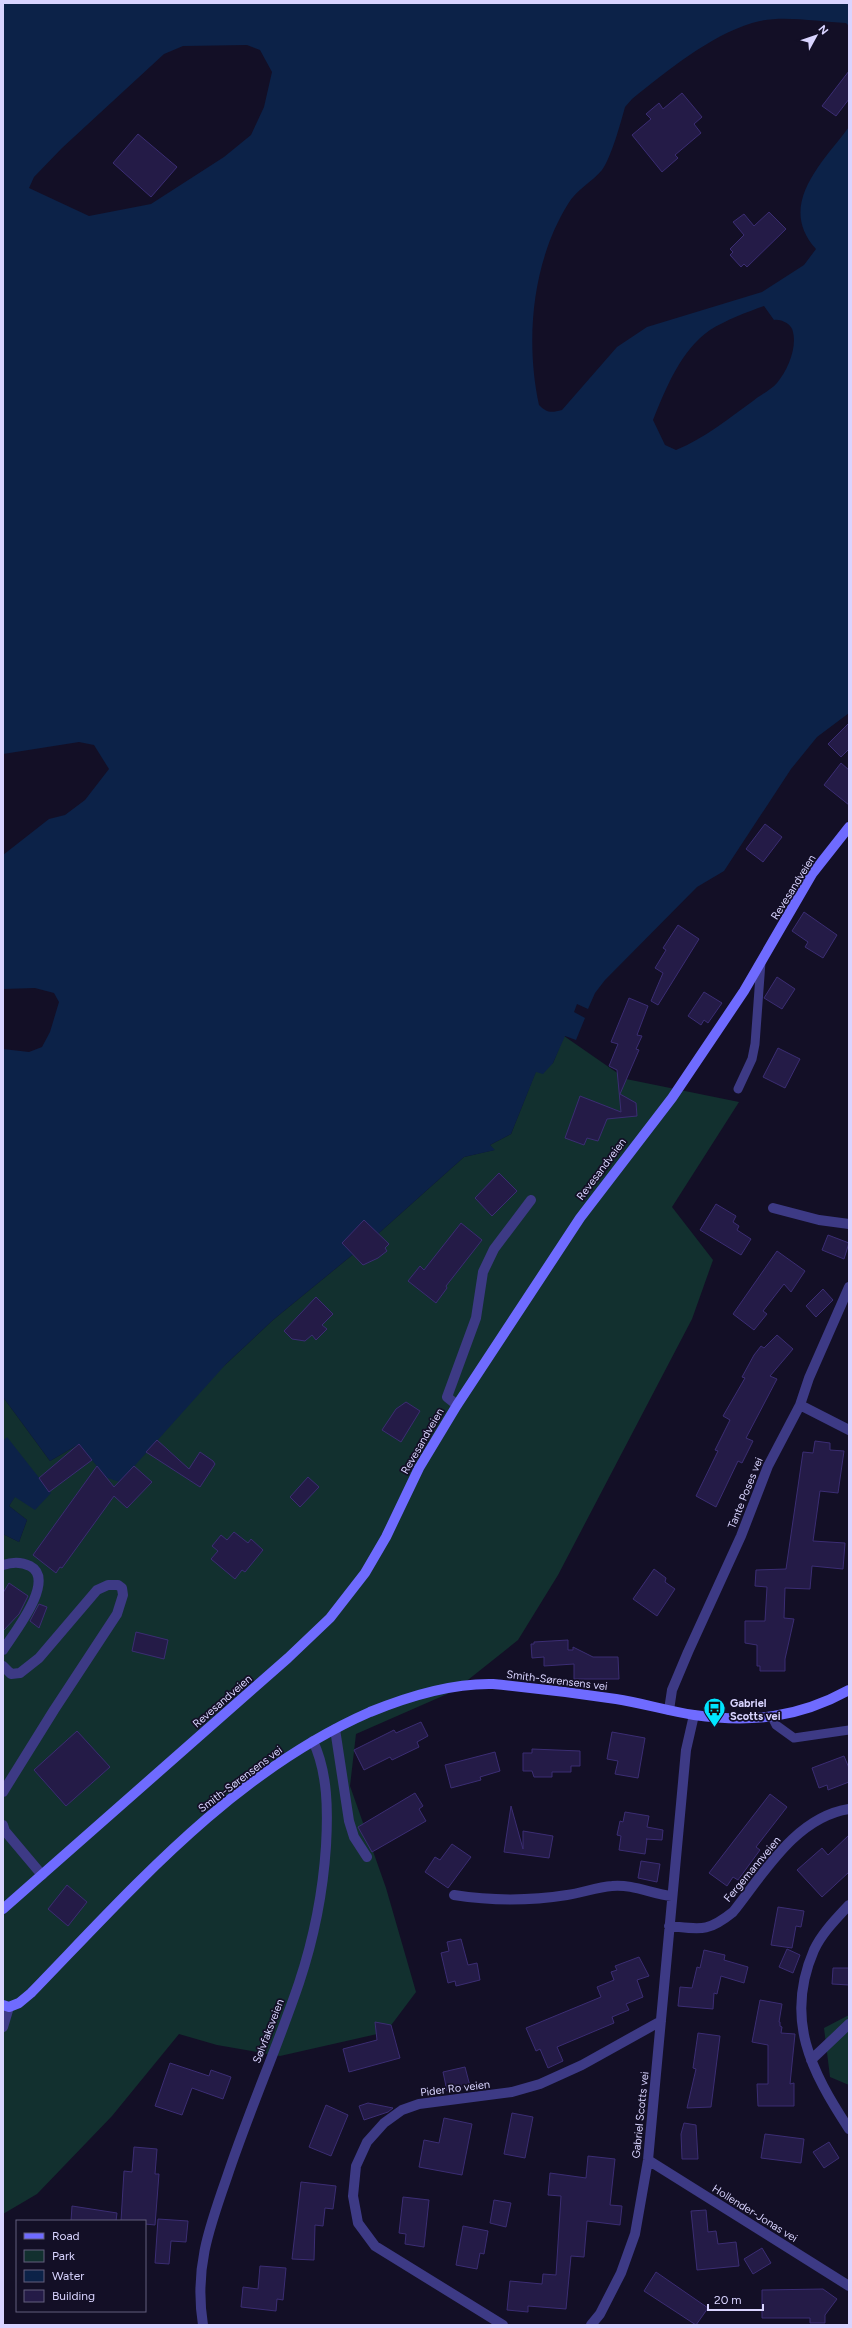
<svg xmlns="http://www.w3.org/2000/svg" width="852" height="2328" font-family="Figtree,sans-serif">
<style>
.green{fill:#12302f}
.water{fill:#0c2248;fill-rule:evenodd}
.building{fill:#241b47;stroke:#3b2d73}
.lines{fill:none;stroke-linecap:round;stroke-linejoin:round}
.service{stroke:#3d3a85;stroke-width:9}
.minor{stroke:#3d3a85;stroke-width:10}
.secondary{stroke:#6f6bff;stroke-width:10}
.labels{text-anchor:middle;stroke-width:3.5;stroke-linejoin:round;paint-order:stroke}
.street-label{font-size:11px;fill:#d9d4ff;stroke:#130f26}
.poi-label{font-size:11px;font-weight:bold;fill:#d9d4ff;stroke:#130f26;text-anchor:start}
</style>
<rect width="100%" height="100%" fill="#130f26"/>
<!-- green -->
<path class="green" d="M564,1036L626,1079L739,1102L672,1207L713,1260L692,1319L558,1575L518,1640L454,1691L356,1734L350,1786L386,1888L416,1992L386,2032L280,2056L217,2045L179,2034L112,2116L37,2194L3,2214V1534L19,1542L27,1520L9,1506L15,1496L7,1438L3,1441V1397L50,1461L79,1444L101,1470L96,1474L226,1364L273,1320L379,1233L464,1157L494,1150L490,1145L511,1134L536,1071L553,1063Z
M849,2015V2085L830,2077L824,2028Z"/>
<!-- water -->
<path class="water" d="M3,3H849V26L846,23C817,22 780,14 752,23C709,36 666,72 632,99L625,107C621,122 611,158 602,170C592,182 576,190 568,204C532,262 525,340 539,405C547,413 551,413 562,410L617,347L647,327L762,292L804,265L816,249C776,205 823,162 849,127V713L817,737L791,769L724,871L697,887L605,980L595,993L588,1009L577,1004L574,1012L585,1018L576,1040L565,1036L553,1063L543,1074L536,1072L511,1134L490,1145L495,1150L464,1157L379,1233L273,1320L226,1364L120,1482L95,1474L100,1470L79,1444L50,1461L3,1397V1049L29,1052L42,1047L50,1032L59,1002L54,993L35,988L3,989V855L49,819L65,815L85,800L109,769L94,745L79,742L3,754ZM247,45L260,50L272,72L264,107L251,135L224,157L151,204L89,216L29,188L34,177L62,148L164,54L183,46ZM764,306L774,320C781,319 792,324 793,332C797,348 788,370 777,383C771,390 760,395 753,401C728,419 705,438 676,450L665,445L653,420C666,388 681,350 710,330C726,320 747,312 764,306Z
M7,1437L51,1493L35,1510L15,1497L9,1506L27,1520L19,1542L3,1534V1441Z"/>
<!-- building -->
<path class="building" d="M849,71V99L836,116L822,106Z
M682,93L702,117L694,124L701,133L675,155L678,158L662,172L632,135L651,119L646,114L659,103L663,109Z
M138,134L177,167L151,197L113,163Z
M769,212L786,229L747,267L744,264L741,267L730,255L733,252L730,249L744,235L733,222L744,214L754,226Z
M849,723V749L841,757L828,744Z
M841,763L849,770V805L824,785Z
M765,824L782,837L763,862L746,849Z
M804,912L837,935L823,958L805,947L808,942L792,931Z
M678,925L699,939L658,1005L651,1001L663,973L655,968L666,950L663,948Z
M777,977L795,989L782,1009L764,998Z
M704,992L722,1003L708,1023L704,1020L701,1025L688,1016Z
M629,998L648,1006L637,1035L642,1036L636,1049L639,1050L620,1094L636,1103L637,1116L607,1119L598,1141L587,1138L584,1145L565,1138L580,1096L621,1112L617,1070L609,1066L618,1044L611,1042Z
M778,1048L800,1059L785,1088L763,1077Z
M499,1173L517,1191L492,1216L475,1198Z
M716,1204L736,1216L733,1222L739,1226L737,1230L751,1239L741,1255L700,1230Z
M364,1220L389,1244L385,1248L387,1251L378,1258L363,1265L342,1243Z
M461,1223L482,1240L446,1286L447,1288L436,1303L408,1281L420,1266L424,1270Z
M828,1235L849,1243L844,1259L822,1250Z
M777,1251L805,1271L791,1292L784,1284L763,1311L767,1314L754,1330L733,1314Z
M823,1289L833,1300L816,1317L806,1306Z
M316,1297L333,1314L322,1325L327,1329L316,1340L312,1335L305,1341L292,1339L284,1331Z
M777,1335L793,1349L770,1376L777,1379L746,1438L753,1441L742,1463L738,1461L716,1507L696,1496L718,1451L715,1450L730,1420L723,1416L745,1378L742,1377L754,1355L761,1346L764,1348Z
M406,1402L420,1411L401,1442L382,1430L396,1409Z
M157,1440L189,1469L200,1452L213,1461L215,1464L200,1487L146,1452Z
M815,1441L830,1443V1450L844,1451L838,1493L820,1491L813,1541L845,1543L843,1569L812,1566L810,1589L785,1588L784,1618L794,1619L785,1659V1671H760V1666H757V1645L745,1643V1621H765L767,1587L755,1586L756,1570L786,1569L803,1452L813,1453Z
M79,1444L92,1460L49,1492L39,1478Z
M97,1466L114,1487L134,1466L152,1482L127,1508L114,1496L62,1568L60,1567L56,1573L33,1555Z
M308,1477L319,1487L300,1507L290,1497Z
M234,1532L248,1543L251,1539L263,1550L245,1572L242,1570L235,1579L211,1559L218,1551L212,1546L221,1535L227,1540Z
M654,1569L666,1578L665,1582L675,1589L657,1616L633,1599Z
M9,1583L28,1596L19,1614L3,1631V1593Z
M39,1604L47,1607L39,1628L30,1621Z
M136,1632L168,1640L164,1659L132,1651Z
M568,1640V1650H573V1647L593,1657H618L619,1679H574V1664L544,1666V1657L532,1658L531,1644H534V1642Z
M421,1722L428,1736L417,1742L419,1747L392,1760L390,1757L364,1770L354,1750L394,1730L396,1733Z
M77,1731L110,1767L66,1806L34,1770Z
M612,1732L645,1738L638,1778L615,1774L618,1761L607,1759Z
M532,1749L580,1751V1766H571V1772H552V1777H534L532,1771H523V1753H532Z
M495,1752L500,1771L480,1777L481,1780L451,1788L445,1765Z
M844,1756L849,1768V1782L828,1790L827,1785L819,1788L812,1768Z
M415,1793L423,1806L419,1809L426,1821L372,1852L358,1827Z
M770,1794L787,1807L756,1847L760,1850L738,1880L733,1877L727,1886L709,1873Z
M511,1806L523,1849V1831L553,1836L549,1858L504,1852Z
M625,1812L649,1816L647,1827L663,1830L662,1840L646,1839H647L645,1854L619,1850L621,1836L617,1835L620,1821L623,1822Z
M849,1835V1872L822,1897L797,1870L822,1848L828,1855Z
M452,1844L471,1857L448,1888L425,1872L435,1857L440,1860Z
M641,1861L660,1864L657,1882L638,1878Z
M67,1885L87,1902L68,1926L48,1909Z
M778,1907L804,1911L801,1927L796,1926L792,1948L771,1945Z
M461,1939L468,1965L477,1963L480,1980L456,1986L455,1981L448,1983L441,1953L449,1951L447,1942Z
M787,1949L800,1955L793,1973L779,1967Z
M704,1950L725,1955L724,1960L748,1967L744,1983L721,1976L717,1994L714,1993L713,2009L678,2006L680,1987L692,1988L697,1967L700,1968Z
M639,1957L649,1976L637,1980L643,1997L626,2004L629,2010L612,2017L614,2023L557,2047L563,2061L548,2068L540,2049L536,2051L526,2028L601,1997L597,1987L614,1980L611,1972L617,1970L615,1966Z
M833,1968H849V1985L832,1984Z
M760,2000L782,2004L779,2022H780V2026L782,2027L781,2033L795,2034L790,2084L794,2083V2106H758L757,2084H768V2045L752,2042Z
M375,2022L391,2025L400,2058L349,2072L343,2049L377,2040Z
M698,2033L720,2036L711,2107L687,2108L696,2069L693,2068Z
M170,2063L209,2076L211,2070L231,2077L223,2099L192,2088L182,2115L155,2106Z
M465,2067L470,2086L447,2091L443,2072Z
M368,2103L393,2108L388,2112L364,2120L359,2106Z
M326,2105L348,2115L331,2156L309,2147Z
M512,2113L533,2117L525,2158L504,2154Z
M444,2118L472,2124L462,2175L419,2167L424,2140L439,2143Z
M684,2123L696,2125L698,2159H682L681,2134Z
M765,2134L804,2139L801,2163L761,2158Z
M829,2142L839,2158L824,2168L813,2152Z
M134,2147L157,2149L155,2174H159L155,2225L145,2224V2221H121L124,2171L132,2172Z
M588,2156L615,2159L610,2205L622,2206L620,2225L587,2221L584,2257L571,2256L566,2309L528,2306V2312L507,2310L510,2281L542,2284L543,2274L556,2275L561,2196L548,2195L550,2173L586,2178Z
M301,2182L336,2186L333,2209L325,2208L323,2226L315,2225L314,2260L292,2259Z
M403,2197L429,2200L424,2247L405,2244L406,2234L399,2233Z
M494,2200L511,2203L506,2227L490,2223Z
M72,2206L117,2213L116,2221H71Z
M706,2210L708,2232L716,2231L718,2244L736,2242L739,2266L697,2270L691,2211Z
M158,2219L188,2221L186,2242L171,2241L169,2264L155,2263Z
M463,2226L488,2231L484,2254L480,2253L477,2269L456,2265Z
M762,2248L771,2263L753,2274L744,2259Z
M260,2266L286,2268L283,2300L277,2299L276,2311L241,2307L243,2287L258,2289Z
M656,2272L708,2308L696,2325L644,2291Z
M823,2289L837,2299L825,2315V2323H810V2318H762V2290Z"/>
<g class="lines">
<!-- service -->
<path class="service" d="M738,1089L752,1059L755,1044L761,962
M772,1717L776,1725L794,1738L849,1730"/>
<!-- minor -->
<path class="minor" d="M773,1208L819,1220L849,1224
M457,1405L447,1397L476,1318L483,1272L494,1249L531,1200
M800,1405L849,1430
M3,1565C12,1562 22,1562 30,1566C57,1580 13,1634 3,1650
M3,1666L11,1674L20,1673L39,1658L97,1590L108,1585H118L122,1588L123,1595L117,1614L54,1710L3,1792
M669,1710L672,1690L688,1652L741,1536L768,1466L800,1405L809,1378L849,1287
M335,1729L349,1821L354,1837L367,1857
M3,1825L5,1831L42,1875
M454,1895C492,1901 529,1901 567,1895C582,1893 597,1887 612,1886C633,1884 652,1894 672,1896
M849,1905C836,1919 822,1933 814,1950C784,2019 811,2071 849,2129
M669,1926C700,1929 707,1933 733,1912C764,1873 796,1817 849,1809
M3,2027L9,2007
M811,2060L849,2024
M648,2160L849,2286
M203,2325C194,2269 209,2228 227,2177C249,2111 277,2048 299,1983C314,1938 323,1892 326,1846C328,1811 328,1773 313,1741
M503,2325L375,2246L358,2223L353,2196L356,2166L367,2142L384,2123L402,2110L419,2104L512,2092L540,2084L582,2065L661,2021
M591,2325L600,2314L621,2273L635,2234L648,2160L686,1750L694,1715"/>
<!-- secondary -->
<path class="secondary" d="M3,1909L288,1658L330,1618L365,1573L386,1537L419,1468L457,1405L580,1218L672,1098L744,991L812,874L849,827
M3,2005L9,2007L19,2003L31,1993C133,1888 233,1772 370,1712C409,1696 451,1683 493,1684C534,1688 575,1693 616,1699C642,1703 668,1711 694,1715C751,1723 798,1718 849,1690"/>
</g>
<!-- icons -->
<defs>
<symbol id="bus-pin" viewBox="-11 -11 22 30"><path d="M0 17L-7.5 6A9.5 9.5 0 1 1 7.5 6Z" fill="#00e5ff" stroke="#130f26"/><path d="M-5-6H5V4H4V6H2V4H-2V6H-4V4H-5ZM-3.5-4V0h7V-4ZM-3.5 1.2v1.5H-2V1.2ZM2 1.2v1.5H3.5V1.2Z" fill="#111"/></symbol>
</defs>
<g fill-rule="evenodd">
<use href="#bus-pin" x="702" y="1696" width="25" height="34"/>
</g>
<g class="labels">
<!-- street labels -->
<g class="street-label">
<text transform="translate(793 887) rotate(-58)" y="4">Revesandveien</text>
<text transform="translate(601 1169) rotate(-53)" y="4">Revesandveien</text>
<text transform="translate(422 1441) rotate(-60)" y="4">Revesandveien</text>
<text transform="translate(745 1493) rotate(-68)" y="4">Tante Poses vei</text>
<text transform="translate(557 1680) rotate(7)" y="4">Smith-Sørensens vei</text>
<text transform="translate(222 1701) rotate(-41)" y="4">Revesandveien</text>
<text transform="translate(240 1779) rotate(-37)" y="4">Smith-Sørensens vei</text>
<text transform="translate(752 1869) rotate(-50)" y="4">Fergemannveien</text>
<text transform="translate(268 2031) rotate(-69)" y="4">Sølvfaksveien</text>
<text transform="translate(455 2088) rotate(-7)" y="4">Pider Ro veien</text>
<text transform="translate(640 2115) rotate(-84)" y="4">Gabriel Scotts vei</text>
<text transform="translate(755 2213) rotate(32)" y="4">Hollender-Jonas vei</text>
</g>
<!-- poi labels -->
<g class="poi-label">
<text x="730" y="1707">Gabriel<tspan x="730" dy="13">Scotts vei</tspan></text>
</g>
</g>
<!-- border -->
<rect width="852" height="2328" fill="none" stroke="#d9d4ff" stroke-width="8"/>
<!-- legend -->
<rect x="16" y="2220" width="130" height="92" fill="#130f26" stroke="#625e7d"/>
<rect x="24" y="2233" width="20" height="6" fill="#6f6bff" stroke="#625e7d"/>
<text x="52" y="2240" font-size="12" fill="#d9d4ff">Road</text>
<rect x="24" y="2250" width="20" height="12" fill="#12302f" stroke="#625e7d"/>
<text x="52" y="2260" font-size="12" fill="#d9d4ff">Park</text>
<rect x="24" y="2270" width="20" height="12" fill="#0c2248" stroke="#625e7d"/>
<text x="52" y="2280" font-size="12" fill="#d9d4ff">Water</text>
<rect x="24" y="2290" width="20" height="12" fill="#241b47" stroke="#625e7d"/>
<text x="52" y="2300" font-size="12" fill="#d9d4ff">Building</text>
<!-- north arrow -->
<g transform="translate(816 36) rotate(50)" stroke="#130f26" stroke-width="3" paint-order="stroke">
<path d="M0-3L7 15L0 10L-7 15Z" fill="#d9d4ff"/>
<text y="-6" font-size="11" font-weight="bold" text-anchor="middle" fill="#d9d4ff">N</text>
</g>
<!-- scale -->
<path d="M708 2304v6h55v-6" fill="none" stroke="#d9d4ff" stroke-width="2"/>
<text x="714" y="2304" font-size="12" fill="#d9d4ff" stroke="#130f26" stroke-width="3" paint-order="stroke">20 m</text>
</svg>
